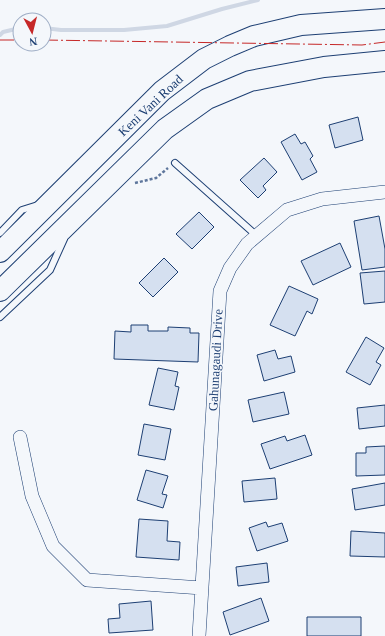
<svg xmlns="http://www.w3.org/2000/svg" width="385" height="636" font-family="Georgia,serif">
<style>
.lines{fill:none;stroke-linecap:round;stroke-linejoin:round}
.stream{stroke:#cfd7e4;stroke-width:4}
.building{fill:#d5e0f0;stroke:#1d3f73}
.service-casing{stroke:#1d3f73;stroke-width:8}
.minor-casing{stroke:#1d3f73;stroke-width:14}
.primary-casing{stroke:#1d3f73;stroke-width:22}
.path{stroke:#5e769c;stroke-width:2.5;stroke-dasharray:3 2;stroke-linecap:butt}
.service{stroke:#f4f7fb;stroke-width:6}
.minor{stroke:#f4f7fb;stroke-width:13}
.primary{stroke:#f4f7fb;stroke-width:20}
.power{stroke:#c62828;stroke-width:1;stroke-dasharray:14 3 2 3;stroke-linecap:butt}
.labels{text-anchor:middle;stroke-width:3;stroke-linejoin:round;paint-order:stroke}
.street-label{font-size:13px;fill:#1d3f73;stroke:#f4f7fb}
</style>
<rect width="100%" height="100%" fill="#f4f7fb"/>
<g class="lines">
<!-- stream -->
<path class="stream" d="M44,28L61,30H124L167,26L222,9L258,0
M0,35L3,32L20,28"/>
</g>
<!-- building -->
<path class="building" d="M358,117L363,140L335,148L329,125Z
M295,134L301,144L305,142L313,156L310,159L317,172L302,180L281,142Z
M264,158L277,172L263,186L266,190L258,198L240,180Z
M199,212L214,227L192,249L176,234Z
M379,216L385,249V267L362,270L354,221Z
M340,243L351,267L313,285L301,261Z
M164,258L178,272L153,297L139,283Z
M385,271V302L364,304L360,273Z
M289,286L318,299L312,314L307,311L295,336L270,325Z
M131,325H148V331H168V327L190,328V333H199L198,362L114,359L115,331L131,332Z
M366,337L384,348L376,362L381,365L370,385L346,372Z
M275,350L278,359L291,356L295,372L264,381L257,355Z
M158,368L178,372L175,386L179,387L174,410L149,405Z
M284,392L289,414L253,422L248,400Z
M385,405V426L359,429L357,408Z
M144,424L171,429L165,460L138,455Z
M305,435L312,455L270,469L261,444L285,436L287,441Z
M385,446V475L356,476V453H366V447Z
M146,470L168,476L162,494L167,495L163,508L137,500Z
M275,478L277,499L244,502L242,481Z
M385,483V505L355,510L352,489Z
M139,519L168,521L167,541L180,542L179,560L136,557Z
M266,522L268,527L282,523L288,541L257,551L249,528Z
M351,531L385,533V557L350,556Z
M267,563L269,582L238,586L236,567Z
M261,598L269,621L230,635L223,612Z
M151,601L153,630L109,633L108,619L120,618L119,604Z
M307,617H361V636H307Z"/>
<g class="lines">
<defs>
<path id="service" d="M175,163L257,236
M0,233L22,210L38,205
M0,317L50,270L64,239"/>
<path id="minor" d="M20,437L32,496L53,546L87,580L202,588
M199,636L220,291L230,268L247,244L287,210L322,199L385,192"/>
<path id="primary" d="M0,252L162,91L204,59L230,46L254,36L301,25L385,19
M0,291L165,129L207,99L250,81L324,67L385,61"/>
</defs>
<!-- service casing -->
<use href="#service" class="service-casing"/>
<!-- minor casing -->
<use href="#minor" class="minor-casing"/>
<!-- primary casing -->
<use href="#primary" class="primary-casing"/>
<!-- path -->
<path class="path" d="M135,183L156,178L168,168"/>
<!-- service -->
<use href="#service" class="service"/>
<!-- minor -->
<use href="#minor" class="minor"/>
<!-- primary -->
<use href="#primary" class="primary"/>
<!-- power -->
<path class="power" d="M0,40H20
M44,40L362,45L385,42"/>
</g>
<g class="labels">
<!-- street labels -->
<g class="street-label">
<text transform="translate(150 105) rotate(-43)" y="5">Keni Vani Road</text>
<text transform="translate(215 360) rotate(-87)" y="5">Gahunagaudi Drive</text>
</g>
</g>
<!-- north arrow -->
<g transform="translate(32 32) rotate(173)"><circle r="19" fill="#f4f7fb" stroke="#9eadc5"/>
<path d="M0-3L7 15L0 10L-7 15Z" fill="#c62828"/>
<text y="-6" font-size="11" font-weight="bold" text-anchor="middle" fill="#1d3f73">N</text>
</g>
</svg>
